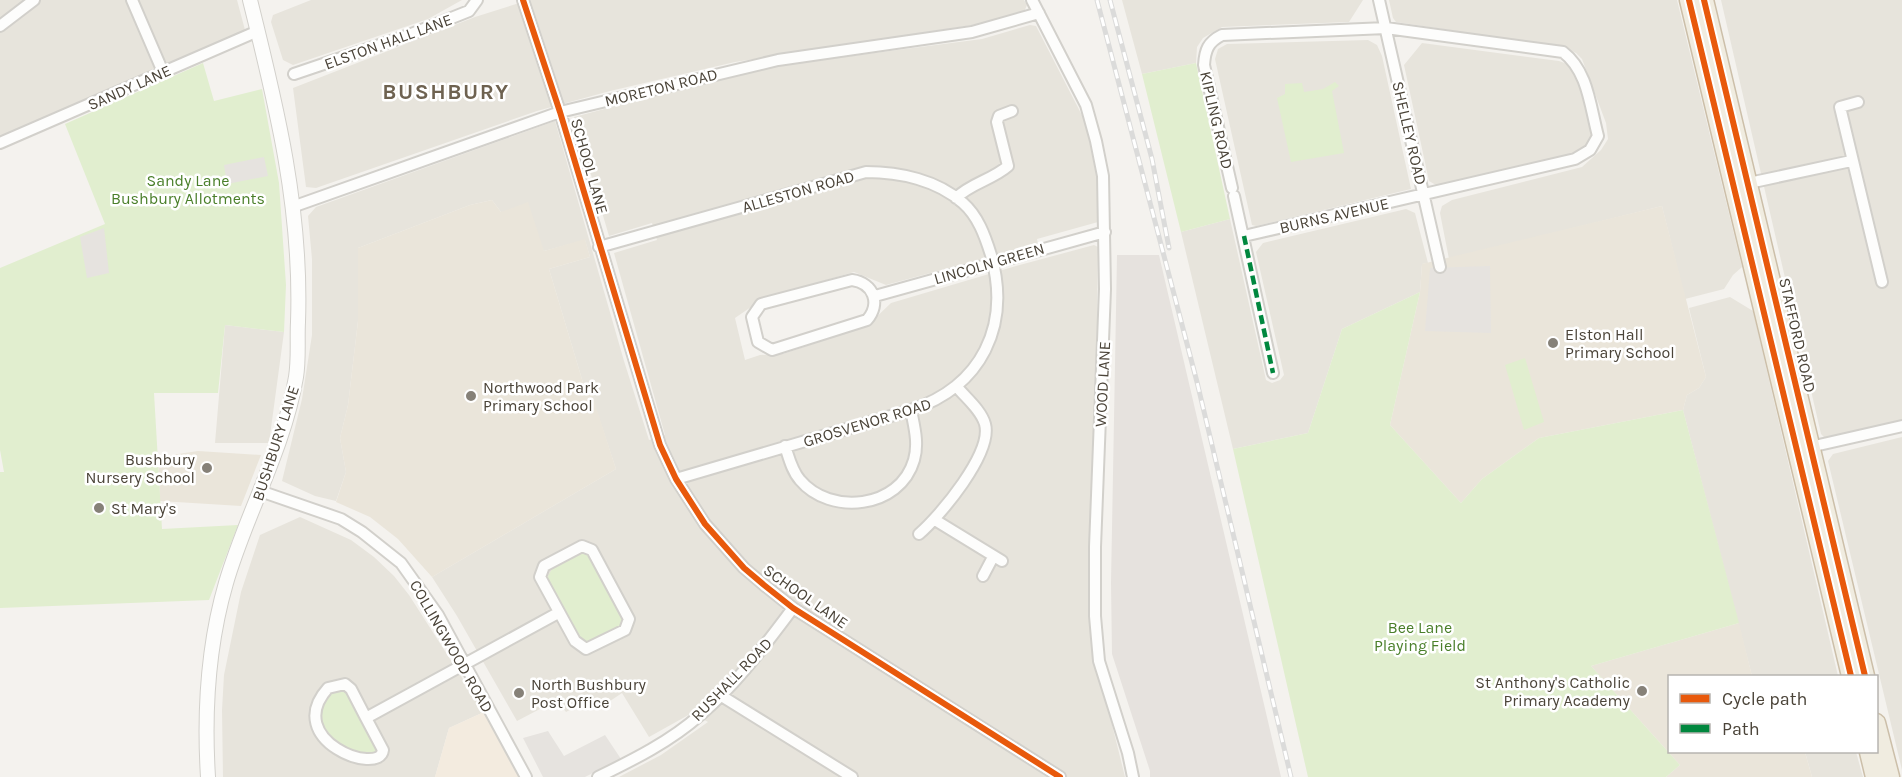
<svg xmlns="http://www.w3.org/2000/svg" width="1902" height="777" font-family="Karla,sans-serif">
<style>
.residential{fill:#e7e4dc}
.commercial{fill:#f3ebdf}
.industrial{fill:#e6e2de}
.education{fill:#eae5da}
.green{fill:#e1eecf}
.parking{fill:#e6e3df}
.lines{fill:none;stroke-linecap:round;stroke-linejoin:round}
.minor-casing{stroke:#d2d0cb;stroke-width:14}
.tertiary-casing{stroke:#d2d0cb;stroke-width:16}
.trunk-casing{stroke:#ccbfa9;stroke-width:21}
.minor{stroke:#fdfdfc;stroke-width:10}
.tertiary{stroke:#fdfdfc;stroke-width:14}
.trunk{stroke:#f0ece0;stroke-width:18}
.rail-casing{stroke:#dbdbda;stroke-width:5}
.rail{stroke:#fff;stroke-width:3;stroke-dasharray:9;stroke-linecap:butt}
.quiet{stroke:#00873e;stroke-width:4.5;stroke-dasharray:9 4.5;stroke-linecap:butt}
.cycleway-casing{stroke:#fff;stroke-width:10}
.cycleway{stroke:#e8590c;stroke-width:6}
.poi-dot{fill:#868178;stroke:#fff;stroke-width:2}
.labels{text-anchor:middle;stroke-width:5;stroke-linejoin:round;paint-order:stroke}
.street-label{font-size:16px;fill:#4b4439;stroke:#fff}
.park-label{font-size:16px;fill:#4a7f2a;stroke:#fff}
.poi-label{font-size:16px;fill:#4b4439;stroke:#fff;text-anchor:start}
.district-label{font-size:22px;font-weight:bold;letter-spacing:1.5px;fill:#6e6250;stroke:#fff}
</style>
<rect width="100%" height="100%" fill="#f4f2ee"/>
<!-- residential -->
<path class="residential" d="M0,0H237L245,30L0,136Z
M311,0H462L428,19L293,65L283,60L271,22L273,15Z
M529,0H1024L1027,5L1024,12L998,21L735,62L610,91L537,111L316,188L306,187L293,88L475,17Z
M1122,0H1363L1349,22L1222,27L1203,38L1197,47L1196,63L1142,74Z
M1389,0H1677L1742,267L1733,275L1724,289L1685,299L1662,206L1449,259L1440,213L1442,206L1452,200L1582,167L1601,150L1608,139L1606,123L1582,59L1576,53L1563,47L1396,22L1393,18Z
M1721,0H1902V422L1826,439L1821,434Z
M1030,25L1036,26L1088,127L1097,166L1098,222L1037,239L1038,244L886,285L854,272L764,298L735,318L745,360L760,355L783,354L867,326L891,303L1016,266L1094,245L1098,247L1093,648L1125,777H619L661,755L708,722L692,713L649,737L622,693L601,707L584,702L566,712L557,700L517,721L457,616L432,577L616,469L588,385L584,386L549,269L590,257L585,240L544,251L501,212L492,200L470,205L358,248V321L348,405L340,438L346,472L336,501L315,496L282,481L302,399L312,335V259L308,216L316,207L555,121L624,361L649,440L665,435L614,253L657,240L652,223L609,236L574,117L737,74L782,65L982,39Z
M1368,40L1377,45L1382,56L1411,189L1256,226L1252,225L1215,59L1218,49L1227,44Z
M1422,43L1559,61L1570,65L1579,77L1593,135L1588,146L1574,155L1436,185L1429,181L1404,65Z
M1406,209L1415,213L1428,263L1422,264L1420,292L1342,329L1308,433L1233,449L1181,232L1230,219L1266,380L1272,383L1280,380L1284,375L1256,252L1263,243Z
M1730,297L1753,311L1838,676H1752L1683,410L1687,395L1699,388L1706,377L1689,308Z
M225,325L284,332L269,443H215Z
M1902,437V770L1828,461L1833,454Z
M300,517L351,540L374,557L394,576L409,595L484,712L449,728L435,777H223L222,710L224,675L241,592L260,535Z
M1805,752H1856L1863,777H1812Z"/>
<!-- commercial -->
<path class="commercial" d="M484,712L523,777H435L449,728Z"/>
<!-- industrial -->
<path class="industrial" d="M1117,255H1159L1281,777H1150V771L1112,654L1111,583Z"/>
<!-- education -->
<path class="education" d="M492,200L501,212L528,202L544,251L585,239L590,257L549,269L584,386L589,385L616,469L432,577L398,539L370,517L336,502L346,472L340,438L348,405L358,321V248L470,205Z
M1662,206L1706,377L1699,388L1687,395L1683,410L1539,438L1482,479L1461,503L1390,425L1420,292L1422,264Z
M198,451L261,455L241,506L160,501L158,457Z
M1739,623L1752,676H1670V752H1805L1812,777H1666L1680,765L1591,666Z"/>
<!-- green -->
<path class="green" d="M203,63L214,101L262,89L279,183L286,285L284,332L225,325L218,393H154L162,529L238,525L209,600L0,608V472H4L0,450V268L105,224L65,124Z
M1196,63L1230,219L1181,232L1142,74Z
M1335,82L1339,86L1332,91L1344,153L1291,162L1277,98L1285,94V84L1302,83L1304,92L1323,89Z
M1420,292L1390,425L1461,503L1482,479L1539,438L1683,410L1739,623L1591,666L1680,765L1666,777H1308L1233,449L1308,433L1342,329Z
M1525,358L1544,422L1524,430L1505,365Z
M581,552H588L625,616L624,626L592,645L580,640L547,578L552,569Z
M341,690L347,692L378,750L374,758C328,777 302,694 341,690Z"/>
<!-- parking -->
<path class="parking" d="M264,157L268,176L227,184L224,165Z
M104,228L109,273L87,278L80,237Z
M1490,266L1491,333L1425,331L1430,268Z
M548,731L564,756L605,735L621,759L585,777H543L523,738Z"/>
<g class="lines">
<defs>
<path id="minor" d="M132,0L163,72
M523,0L560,112L660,445L676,479L705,524L744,568L764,585L793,608L1060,777
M1032,0L1086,105L1096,141L1103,176L1105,289L1095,547V616L1099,661L1128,753L1133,777
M1379,0L1440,267
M0,26L34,0
M294,74L409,35L469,11L477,0
M1858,102L1840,107L1882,282
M0,143L258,31
M1749,183L1851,161
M1232,188L1204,65C1205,50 1208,42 1222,35L1386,28L1563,52C1588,71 1590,106 1598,136L1590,150L1575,159L1244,236
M1234,196L1273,373
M956,198C971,183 992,180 1008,166L997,122L999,116L1012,111
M295,206L560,112L778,60L972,32L1039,13
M599,247L866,172C900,172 937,180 963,203C978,216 985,236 991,255C1011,326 982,386 911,410L676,479
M852,280C874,283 881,304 867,320L772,350L758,342L752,317L761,304Z
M875,296L1105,232
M785,446C789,458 792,471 800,480C830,516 900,509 914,460C919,443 914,426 911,410
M1810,447L1902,426
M260,491L341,519L362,532L401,563L438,615L526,777
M935,520L1002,561
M919,534C940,516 993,453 985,424C981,410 966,398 957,387
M582,546L592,550L629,619L625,630L586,649L575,641L540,577L544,566Z
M983,576L993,557
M720,695L852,777
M366,718L383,750C380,777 281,740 328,688L345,684L351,689L366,718L558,613
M598,777C633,760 671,741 700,715C736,685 765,645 793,608"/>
<path id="tertiary" d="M208,777C204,713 208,645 226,583C246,514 284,449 296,377C299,359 297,340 298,322C302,210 277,108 250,0"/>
<path id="trunk" d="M1689,0L1851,676
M1704,0L1865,676
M1876,723L1890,777
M1869,752L1875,777"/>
</defs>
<!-- minor casing -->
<use href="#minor" class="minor-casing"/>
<!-- tertiary casing -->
<use href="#tertiary" class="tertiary-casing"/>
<!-- trunk casing -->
<use href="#trunk" class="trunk-casing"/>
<!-- minor -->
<use href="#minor" class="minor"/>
<!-- tertiary -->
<use href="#tertiary" class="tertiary"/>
<!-- trunk -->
<use href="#trunk" class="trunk"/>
<defs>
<path id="rail" d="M1097,0L1197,382L1291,777
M1110,0L1152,159L1169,248"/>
</defs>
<!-- rail casing -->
<use href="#rail" class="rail-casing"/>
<!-- rail -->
<use href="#rail" class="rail"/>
<!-- quiet -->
<path class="quiet" d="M1244,236L1273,373"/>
<defs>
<path id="cycleway" d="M523,0L560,112L660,445L676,479L705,524L744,568L764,585L793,608L1060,777
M1689,0L1851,676
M1704,0L1865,676"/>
</defs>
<!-- cycleway casing -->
<use href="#cycleway" class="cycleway-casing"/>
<!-- cycleway -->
<use href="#cycleway" class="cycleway"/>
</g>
<!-- markers -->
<g class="poi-dot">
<circle cx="1553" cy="343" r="6"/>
<circle cx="471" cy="396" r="6"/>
<circle cx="207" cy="468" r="6"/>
<circle cx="99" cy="508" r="6"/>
<circle cx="1642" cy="691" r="6"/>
<circle cx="519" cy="693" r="6"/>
</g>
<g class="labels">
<!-- street labels -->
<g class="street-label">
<text transform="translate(388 41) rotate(-20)" y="6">ELSTON HALL LANE</text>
<text transform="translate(129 87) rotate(-24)" y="6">SANDY LANE</text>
<text transform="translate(661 87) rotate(-14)" y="6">MORETON ROAD</text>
<text transform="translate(1217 120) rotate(77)" y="6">KIPLING ROAD</text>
<text transform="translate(1410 133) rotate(77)" y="6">SHELLEY ROAD</text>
<text transform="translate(590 166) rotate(74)" y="6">SCHOOL LANE</text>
<text transform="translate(798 191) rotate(-16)" y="6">ALLESTON ROAD</text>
<text transform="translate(1334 215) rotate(-13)" y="6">BURNS AVENUE</text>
<text transform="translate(989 263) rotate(-16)" y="6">LINCOLN GREEN</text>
<text transform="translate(1798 335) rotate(77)" y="6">STAFFORD ROAD</text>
<text transform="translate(1102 384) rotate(-87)" y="6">WOOD LANE</text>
<text transform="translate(867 422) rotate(-17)" y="6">GROSVENOR ROAD</text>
<text transform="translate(275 443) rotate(-72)" y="6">BUSHBURY LANE</text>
<text transform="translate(806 596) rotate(35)" y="6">SCHOOL LANE</text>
<text transform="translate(452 646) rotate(60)" y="6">COLLINGWOOD ROAD</text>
<text transform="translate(731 679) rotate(-46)" y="6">RUSHALL ROAD</text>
</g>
<!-- park labels -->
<g class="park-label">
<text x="188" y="186">Sandy Lane<tspan x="188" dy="18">Bushbury Allotments</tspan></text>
<text x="1420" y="633">Bee Lane<tspan x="1420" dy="18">Playing Field</tspan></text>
</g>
<!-- poi labels -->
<g class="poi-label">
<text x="1565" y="340">Elston Hall<tspan x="1565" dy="18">Primary School</tspan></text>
<text x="483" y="393">Northwood Park<tspan x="483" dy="18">Primary School</tspan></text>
<text x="195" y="465" text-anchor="end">Bushbury<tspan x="195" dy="18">Nursery School</tspan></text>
<text x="111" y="514">St Mary's</text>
<text x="1630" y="688" text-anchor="end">St Anthony's Catholic<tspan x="1630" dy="18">Primary Academy</tspan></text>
<text x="531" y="690">North Bushbury<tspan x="531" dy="18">Post Office</tspan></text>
</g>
<!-- district labels -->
<g class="district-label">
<text x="446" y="99">BUSHBURY</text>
</g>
</g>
<!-- legend -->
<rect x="1668" y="675" width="210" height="78" fill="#ffffff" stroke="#b7b4b0" stroke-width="1.5"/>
<rect x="1680" y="694" width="30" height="9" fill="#e8590c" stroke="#b7b4b0" stroke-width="1.5"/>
<text x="1722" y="705" font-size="18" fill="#4b4439">Cycle path</text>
<rect x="1680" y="724" width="30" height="9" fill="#00873e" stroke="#b7b4b0" stroke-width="1.5"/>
<text x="1722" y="735" font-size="18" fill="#4b4439">Path</text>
</svg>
